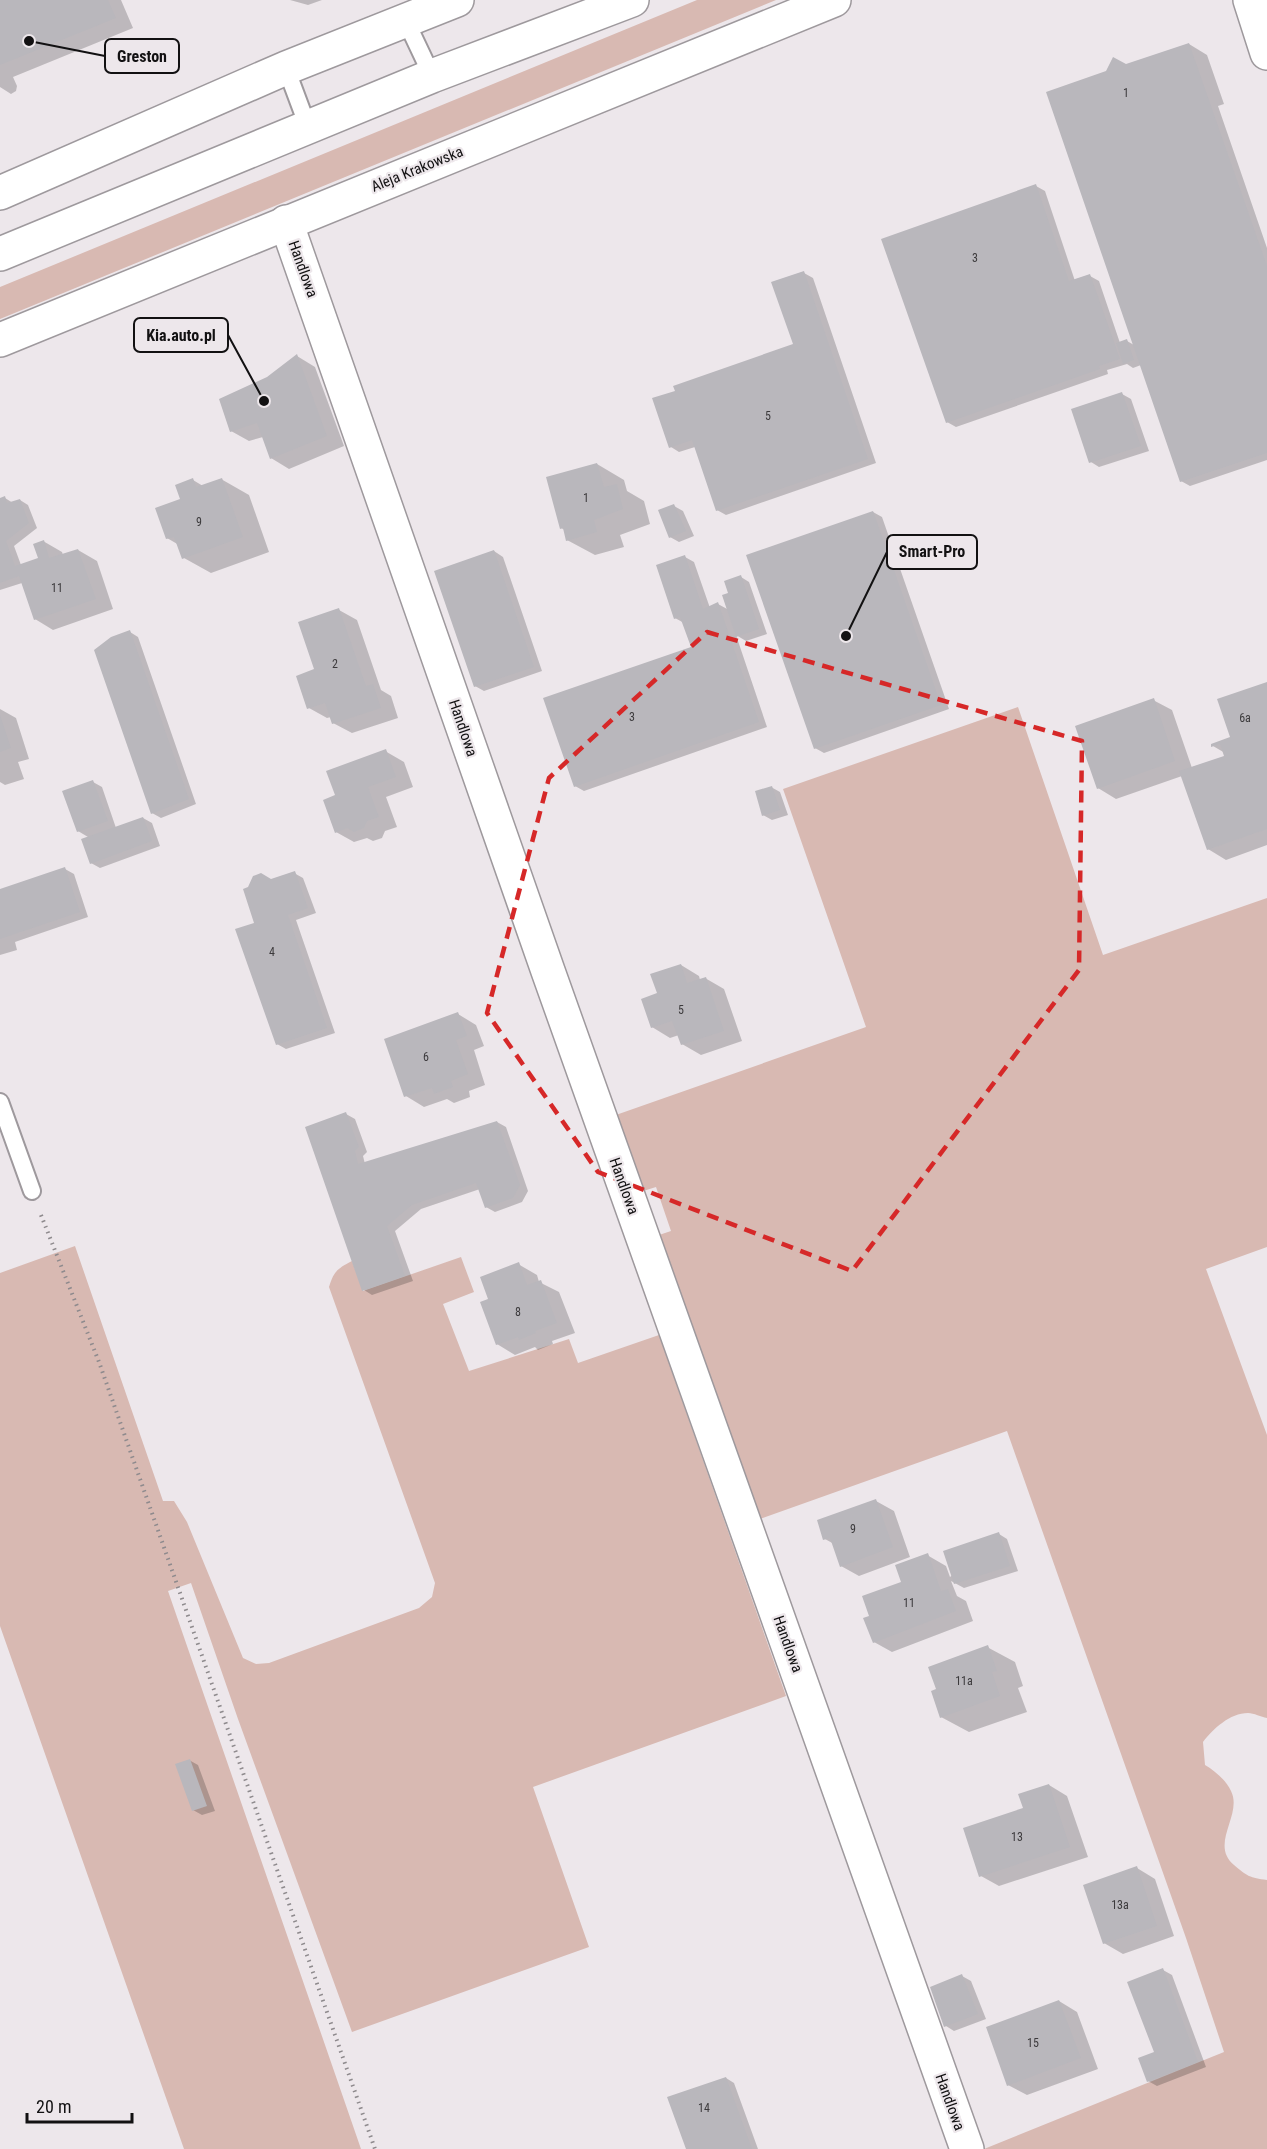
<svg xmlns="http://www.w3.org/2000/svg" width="1267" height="2149" font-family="'Roboto Condensed',sans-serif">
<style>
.green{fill:#d8b9b2}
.shadow{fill:#0003}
.building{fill:#b9b7bc}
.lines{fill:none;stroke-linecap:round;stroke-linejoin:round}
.lane-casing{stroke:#9e999d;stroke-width:20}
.street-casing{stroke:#9e999d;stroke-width:36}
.secondary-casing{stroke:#9e999d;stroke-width:36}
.path{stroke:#8e8a8d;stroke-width:4;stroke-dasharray:1.5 4.5;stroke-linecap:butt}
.lane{stroke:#fff;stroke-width:16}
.street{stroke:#fff;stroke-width:33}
.secondary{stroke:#fff;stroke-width:33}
.marked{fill:none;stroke:#d62828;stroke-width:4.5;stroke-dasharray:12 8;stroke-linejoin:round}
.labels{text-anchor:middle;stroke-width:4.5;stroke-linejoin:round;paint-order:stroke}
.number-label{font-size:12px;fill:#3c3a3c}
.street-label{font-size:15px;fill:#121112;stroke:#ede7eb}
.leader{fill:none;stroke:#121112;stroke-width:2}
.callout-dot{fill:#121112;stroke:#ede7eb;stroke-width:2}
.callout{fill:#ede7eb;stroke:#121112;stroke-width:2}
.callout-label{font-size:16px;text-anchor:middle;font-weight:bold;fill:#121112}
</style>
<rect width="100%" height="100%" fill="#ede7eb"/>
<!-- green -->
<path class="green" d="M697,0H776L0,319V287Z
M1018,707L1103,955L1267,898V1247L1206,1269L1267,1435V1718C1261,1717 1254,1713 1248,1713C1230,1713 1213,1729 1203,1742L1205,1765C1215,1771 1226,1780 1231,1791C1243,1815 1209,1844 1234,1865C1247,1876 1250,1878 1267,1880V2149H984L1224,2052L1186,1938L1007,1431L760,1519L656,1236L671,1231L656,1187L640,1192L613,1116L866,1027L783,789Z
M75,1246L163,1501H174L187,1522L243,1658L256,1664L269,1663L419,1608L432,1597L435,1583L329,1287C334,1271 337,1269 352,1261L363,1291L461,1257L474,1292L443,1304L469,1371L569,1339L578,1363L659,1335L786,1696L533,1787L589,1947L352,2032L238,1719L191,1583L168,1591L361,2149H184L0,1626V1273Z"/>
<!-- shadow -->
<path class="shadow" d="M0,0H121L133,28L13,77L17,86L16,91L11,94L0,87Z
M290,0H322L308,5Z
M1189,44L1207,55L1224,104L1218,106L1267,248V460L1190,486L1181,481L1141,365L1133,368L1127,364L1107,370L1108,374L956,427L947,422L1036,186L1045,191L1075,281L1090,276L1099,281L1120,343L1127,341L1134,345L1126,65Z
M804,273L813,278L876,463L726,515L717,510L695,447L679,452L671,447L795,345Z
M297,356L315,367L344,446L289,469L271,458L263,437L249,441L231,431L268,378Z
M1122,394L1131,399L1149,451L1099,467L1091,462Z
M597,464L624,480L627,491L644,501L650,524L620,535L624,547L595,555L567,540L565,530L561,528Z
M221,479L249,495L269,552L211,573L184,558L179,545L167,538L182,500L193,480L203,486Z
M5,498L13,503L20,500L28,505L37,528L14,546L21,565L40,559L43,541L62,552L63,555L78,550L97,561L113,609L53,630L35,619L22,583L0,590V500Z
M674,506L683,511L694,536L679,542L670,537Z
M873,512L882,517L949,709L824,753L815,748Z
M494,551L503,557L542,671L484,691L475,686Z
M685,557L694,562L710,608L718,604L729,610L730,594L741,577L749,582L767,634L746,641L736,635L767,727L584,791L575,786L693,648L684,623L675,618Z
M339,610L357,620L381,690L391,696L398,718L352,733L333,723L331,717L327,718L309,708L316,670Z
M130,632L138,637L196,804L161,818L152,813Z
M1267,683V845L1226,860L1208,849L1182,776L1116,799L1098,788L1153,700L1172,710L1192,768L1226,757L1225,753L1213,746L1232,738Z
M0,709L16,718L29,759L18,762L24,779L5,785L0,782Z
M385,751L404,762L413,787L386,797L397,827L385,831L382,838L373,841L367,838L354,842L336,832L337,796Z
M93,782L102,787L116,828L143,818L152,823L160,846L100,868L91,863L88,837L78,831Z
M771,787L780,792L788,815L772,820L763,815Z
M65,869L74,874L88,917L15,942L17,950L0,955V891Z
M294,873L303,878L316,913L296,920L335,1033L286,1049L277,1044L256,924L271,881Z
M681,965L699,976L700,980L705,978L724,989L742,1041L701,1055L682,1044L679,1035L670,1038L652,1027L659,994Z
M458,1014L476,1025L484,1046L474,1050L485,1085L469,1091L470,1097L454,1103L447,1099L424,1107L406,1096Z
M346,1114L355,1119L367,1152L363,1156L365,1164L497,1122L506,1127L528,1191L522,1202L495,1212L486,1207L480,1189L421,1209L395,1231L413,1281L372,1295L364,1290Z
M518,1264L537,1275L539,1282L559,1292L575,1333L552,1341L553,1344L538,1350L535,1347L515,1355L497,1344L489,1300Z
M876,1501L894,1511L910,1557L859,1576L841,1566L834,1544L825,1539Z
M999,1534L1007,1539L1018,1571L964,1588L951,1581L957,1596L966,1601L973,1621L892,1652L874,1642L871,1617L927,1555L946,1566L950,1577Z
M987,1647L1015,1662L1023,1686L1018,1688L1027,1712L969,1732L941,1717Z
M189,1760L198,1765L215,1811L202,1815L193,1810Z
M1049,1785L1067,1796L1088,1857L999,1886L981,1876L1025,1809Z
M1137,1868L1155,1879L1174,1936L1123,1954L1104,1943Z
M1163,1970L1172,1975L1206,2067L1157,2086L1148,2081L1156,2053Z
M962,1976L971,1981L986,2019L954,2031L946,2026L932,1988Z
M1059,2001L1077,2012L1098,2069L1027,2095L1008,2085Z
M726,2078L734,2083L758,2149H687Z"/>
<!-- building -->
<path class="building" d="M0,0H108L116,18L0,65Z
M1189,43L1267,266V453L1180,482L1046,92L1106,71L1113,57L1126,64Z
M1036,184L1069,281L1090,274L1120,359L1099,366L1100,369L946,423L881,239Z
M804,271L868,459L716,511L692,440L669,448L652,398L675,391L673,386L793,344L771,282Z
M1127,339L1134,360L1123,364L1116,343Z
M297,354L327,436L270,459L257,423L230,432L219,399L267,377Z
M1122,392L1141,446L1089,463L1071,409Z
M597,463L604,487L617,484L623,509L594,520L597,532L566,541L563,528L560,529L546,477Z
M193,478L196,487L222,478L243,537L182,559L174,537L166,539L155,508L180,499L175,485Z
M5,496L7,503L20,499L29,523L6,541L15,566L38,558L33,544L44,540L49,558L78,549L96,599L34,620L19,576L0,583V498Z
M674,504L686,531L669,538L658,510Z
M873,511L892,564H894L893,567L941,705L814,749L746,555Z
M494,550L534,667L474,687L434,571Z
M685,555L703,609L718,602L759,722L574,787L543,698L691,647L680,617L674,619L656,565Z
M741,575L759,629L736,637L722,595L728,593L724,581Z
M339,608L366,686L373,684L381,708L332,724L325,703L307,709L296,676L314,669L298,622Z
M130,630L189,799L151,814L94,650L111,637Z
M1267,682V829L1207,850L1179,771L1224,756L1220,744L1211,747V744L1230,737L1217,699Z
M1154,698L1175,761L1097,789L1075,726Z
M0,715L11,748L0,752Z
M386,749L396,777L368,787L379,817L367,821L364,828L354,832L347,828L335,833L323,800L335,795L326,771Z
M93,780L108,821L77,832L62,791Z
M772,786L780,810L762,816L755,791Z
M143,817L152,841L90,864L81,839Z
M65,867L80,912L0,939V889Z
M295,871L308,908L288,915L327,1028L276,1045L235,929L254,923L243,889L248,887L253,876L261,873L271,879Z
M681,964L687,983L706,977L724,1031L681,1045L672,1021L651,1028L641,999L657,993L650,974Z
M458,1012L467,1036L456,1040L468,1074L451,1081L453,1087L434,1094L432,1088L404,1097L384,1039Z
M346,1112L359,1147L355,1151L358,1164L497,1121L520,1185L513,1198L485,1208L476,1183L412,1205L387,1226L405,1276L362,1291L305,1127Z
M519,1262L527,1285L541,1280L557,1323L535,1331L536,1333L519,1340L518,1337L496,1345L480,1302L488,1299L480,1277Z
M876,1499L893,1547L840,1567L830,1538L823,1540L817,1520Z
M999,1532L1010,1566L954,1584L943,1551Z
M928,1553L941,1591L948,1589L956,1611L873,1643L863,1618L869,1616L862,1596L901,1582L895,1565Z
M988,1645L997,1671L992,1672L1000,1696L940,1718L931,1691L936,1689L928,1667Z
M190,1759L207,1806L192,1811L175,1764Z
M1049,1784L1070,1847L979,1877L963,1828L1023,1808L1018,1794Z
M1137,1866L1157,1926L1103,1944L1083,1885Z
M1163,1968L1198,2062L1147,2082L1138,2058L1154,2052L1127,1982Z
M962,1974L978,2014L944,2027L930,1987Z
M1059,2000L1081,2058L1007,2086L986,2027Z
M726,2077L752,2149H686L667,2097Z"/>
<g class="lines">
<defs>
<path id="lane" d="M406,21L432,76
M286,68L308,127
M0,1102L32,1191"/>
<path id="street" d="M1250,0L1267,53
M0,193L286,68L457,0
M286,222L548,971L967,2149"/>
<path id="secondary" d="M0,254L432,76L632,0
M0,340L834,0"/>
</defs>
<!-- lane casing -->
<use href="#lane" class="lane-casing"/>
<!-- street casing -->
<use href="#street" class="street-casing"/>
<!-- secondary casing -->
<use href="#secondary" class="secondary-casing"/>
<!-- path -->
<path class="path" d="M41,1215L99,1362L375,2149"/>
<!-- lane -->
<use href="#lane" class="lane"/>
<!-- street -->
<use href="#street" class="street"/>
<!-- secondary -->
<use href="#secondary" class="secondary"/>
</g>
<!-- marked area -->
<path class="marked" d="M707,632L1082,741L1079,970L852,1271L598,1172L487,1013L549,778Z"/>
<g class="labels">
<!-- number labels -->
<g class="number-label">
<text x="1126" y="97">1</text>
<text x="975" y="262">3</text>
<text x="768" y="420">5</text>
<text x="586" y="502">1</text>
<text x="199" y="526">9</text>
<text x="57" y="592">11</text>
<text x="335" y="668">2</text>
<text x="632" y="721">3</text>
<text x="1245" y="722">6a</text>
<text x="272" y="956">4</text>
<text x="681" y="1014">5</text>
<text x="426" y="1061">6</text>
<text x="518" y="1316">8</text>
<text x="853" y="1533">9</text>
<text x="909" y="1607">11</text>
<text x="964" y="1685">11a</text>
<text x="1017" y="1841">13</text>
<text x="1120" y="1909">13a</text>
<text x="1033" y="2047">15</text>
<text x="704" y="2112">14</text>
</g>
<!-- street labels -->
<g class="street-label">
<text transform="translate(417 169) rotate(-22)" y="5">Aleja Krakowska</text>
<text transform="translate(303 269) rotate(70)" y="5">Handlowa</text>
<text transform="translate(463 728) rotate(71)" y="5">Handlowa</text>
<text transform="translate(624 1186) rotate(70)" y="5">Handlowa</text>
<text transform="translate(788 1644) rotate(70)" y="5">Handlowa</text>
<text transform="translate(950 2102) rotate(70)" y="5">Handlowa</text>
</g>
</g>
<!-- callouts -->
<path class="leader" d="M29 41L105 56M264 401L228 335M846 636L887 552"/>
<g class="callout-dot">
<circle cx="29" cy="41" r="6"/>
<circle cx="264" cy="401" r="6"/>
<circle cx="846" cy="636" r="6"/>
</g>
<g class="callout">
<rect x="105" y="39" width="74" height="34" rx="6"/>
<rect x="134" y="318" width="94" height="34" rx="6"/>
<rect x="887" y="535" width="90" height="34" rx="6"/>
</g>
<g class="callout-label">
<text x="142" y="62">Greston</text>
<text x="181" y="341">Kia.auto.pl</text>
<text x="932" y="557">Smart-Pro</text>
</g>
<!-- scale -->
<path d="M27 2113v9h105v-9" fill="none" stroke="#121112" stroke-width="3"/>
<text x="36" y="2113" font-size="18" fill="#121112" stroke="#ede7eb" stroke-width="4.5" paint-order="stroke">20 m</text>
</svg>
